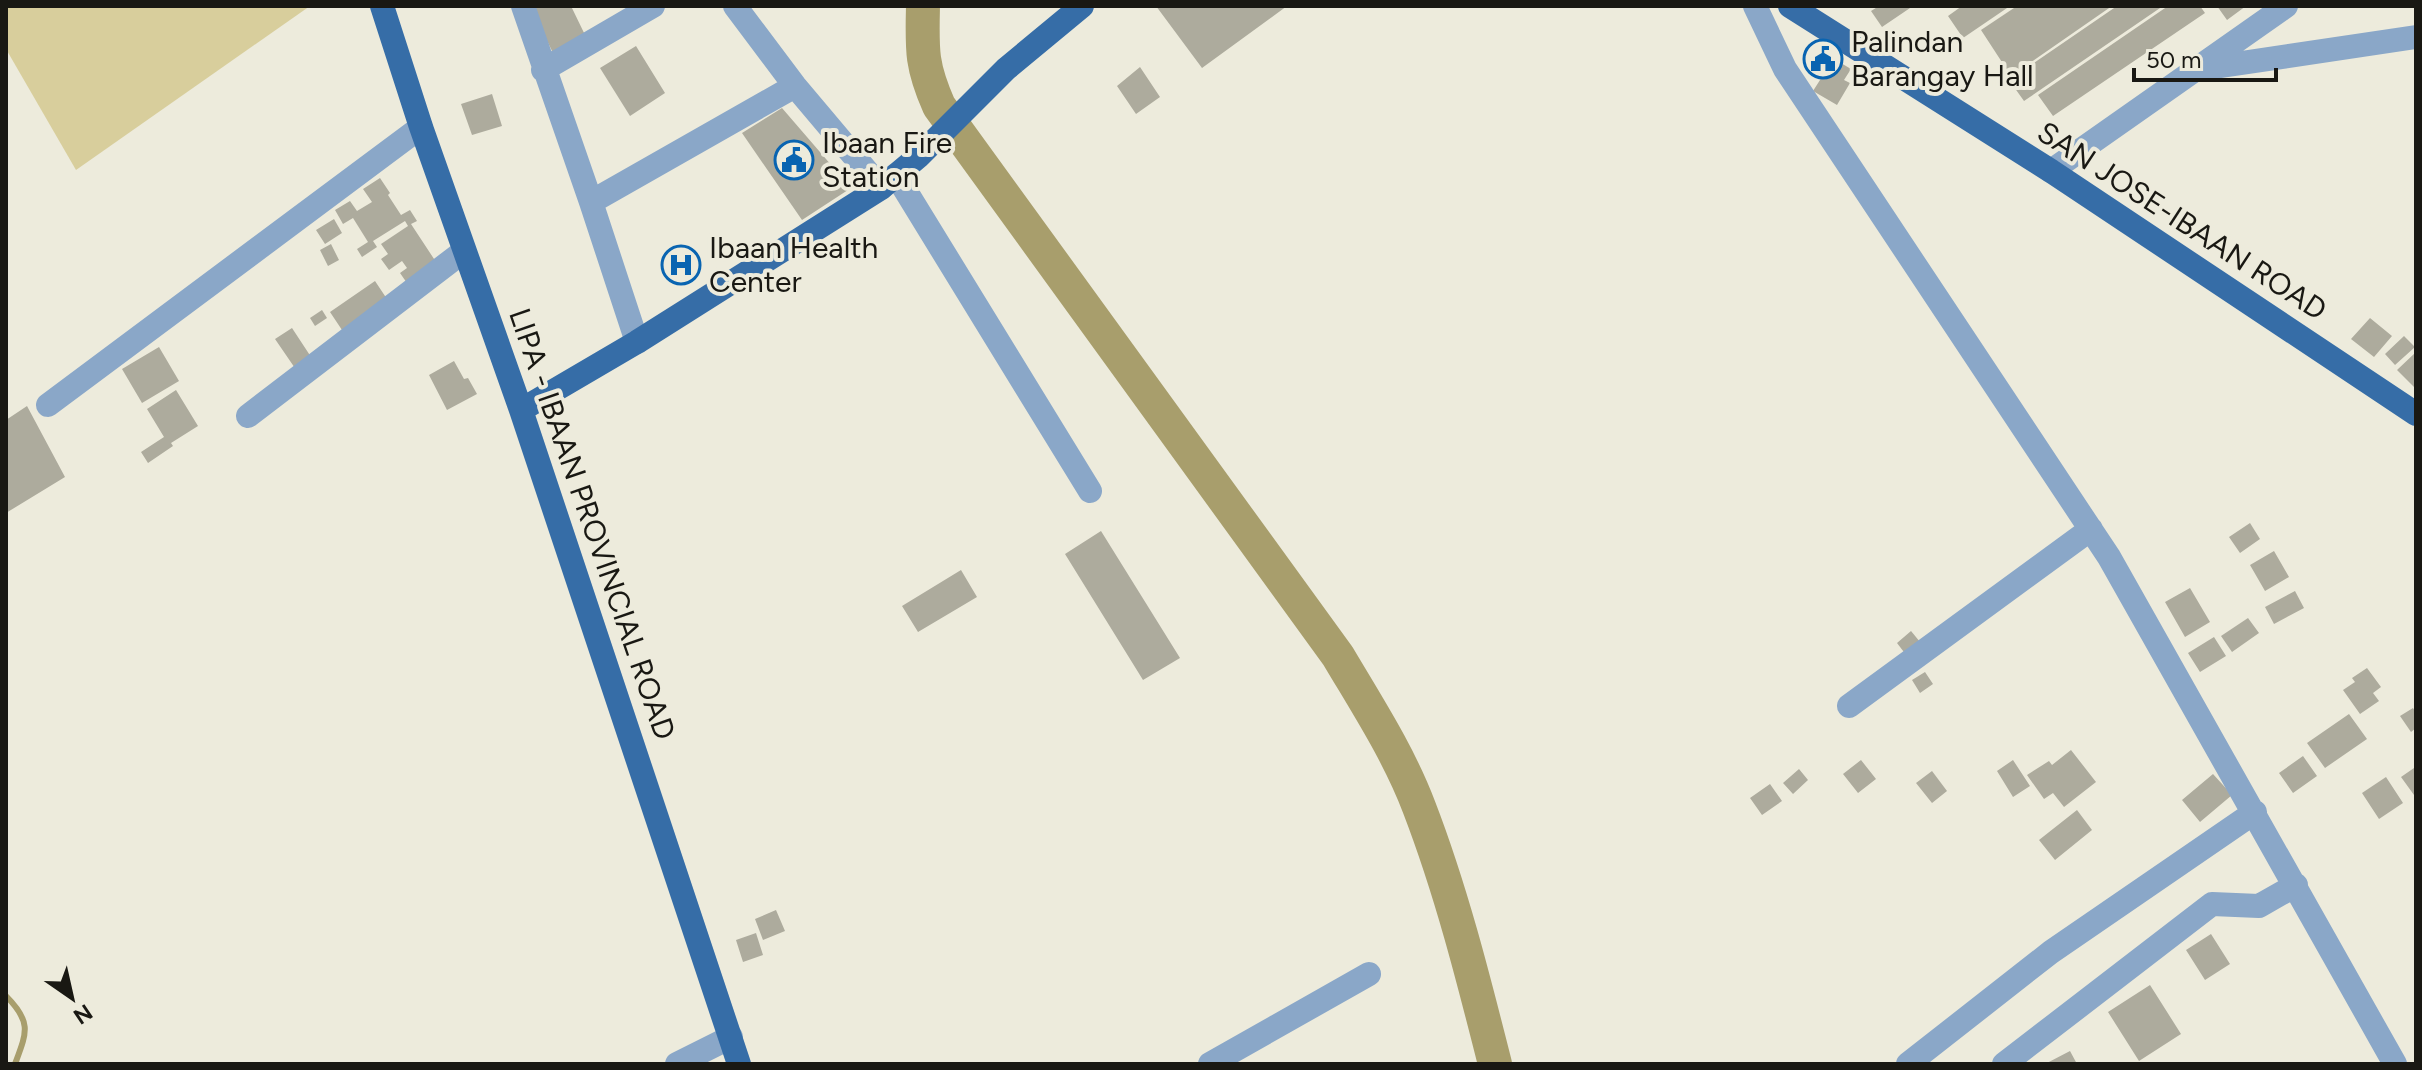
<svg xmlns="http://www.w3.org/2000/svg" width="2422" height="1070" font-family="Figtree,sans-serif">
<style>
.green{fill:#d8ce9c}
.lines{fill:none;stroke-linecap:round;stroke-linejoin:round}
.stream{stroke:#a89e6c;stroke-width:6}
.river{stroke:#a89e6c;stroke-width:34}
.building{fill:#adab9d}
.minor{stroke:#8aa7c8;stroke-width:24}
.major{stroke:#366da7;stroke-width:24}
.labels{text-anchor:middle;stroke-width:8;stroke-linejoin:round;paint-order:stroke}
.poi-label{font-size:30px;fill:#191813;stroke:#edebdc;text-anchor:start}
.street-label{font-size:30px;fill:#191813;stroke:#edebdc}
</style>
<rect width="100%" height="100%" fill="#edebdc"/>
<!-- green -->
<path class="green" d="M6,6H310L76,170L6,49Z"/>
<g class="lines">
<!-- stream -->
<path class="stream" d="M6,996C32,1022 27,1032 15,1064"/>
<!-- river -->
<path class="river" d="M923,6C922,50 921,65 939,106L1338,656C1367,705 1399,754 1419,807C1451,890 1473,977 1495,1064"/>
</g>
<!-- building -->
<path class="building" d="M530,6H571L586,37L553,53Z
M1156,6H1287L1202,68Z
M1879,6H1913L1882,27L1871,11Z
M1962,6H2010L1963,38L1948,16Z
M2017,6H2112L2011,76L1981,30Z
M2117,6H2163L2024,101L2009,80Z
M2168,6H2200L2205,13L2053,116L2038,95Z
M2217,6H2246L2227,20Z
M636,46L665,93L630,116L600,68Z
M1819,50L1851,69L1844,80L1850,83L1837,105L1813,91L1827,69L1820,78L1807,69Z
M1140,67L1160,97L1136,114L1117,86Z
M492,94L502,126L472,135L461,104Z
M782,108L851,188L802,220L742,133Z
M380,178L390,193L388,195L401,215L410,210L417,221L411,224L438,265L409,286L400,273L407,268L402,261L389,270L381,259L388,254L381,244L408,226L405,221L373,241L377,247L362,257L357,249L368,242L353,218L343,224L335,210L350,201L357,211L372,202L363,189Z
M334,219L342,233L325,244L316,230Z
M331,244L339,260L328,266L320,250Z
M375,281L387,299L346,336L330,312Z
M322,310L327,318L315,326L310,318Z
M2370,318L2392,336L2374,357L2351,339Z
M292,328L315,363L299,374L275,339Z
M2404,336L2415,347L2395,365L2385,354Z
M159,347L179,381L142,403L122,369Z
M2416,352V389L2397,370Z
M454,361L464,379L468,378L477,394L447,410L429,375Z
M176,390L198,426L171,443L173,446L148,463L141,452L164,437L147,409Z
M27,406L65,477L6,513V420Z
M2250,523L2260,539L2240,553L2229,537Z
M1101,531L1180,658L1143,680L1065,554Z
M2274,551L2289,577L2265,591L2250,565Z
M961,570L977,597L918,632L902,606Z
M2190,588L2210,622L2185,637L2165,602Z
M2295,591L2304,608L2274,624L2265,607Z
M2248,618L2259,633L2232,652L2221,636Z
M1911,631L1925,648L1910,660L1897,643Z
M2214,637L2226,656L2200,672L2188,653Z
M2367,668L2381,687L2373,693L2379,701L2360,714L2343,690L2355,682L2352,678Z
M1925,672L1933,684L1920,693L1912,680Z
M2413,708L2416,713V728L2411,732L2400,716Z
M2349,714L2367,739L2325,768L2307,743Z
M2071,750L2096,782L2064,807L2053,793L2044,799L2027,775L2049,761L2052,765Z
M2303,756L2317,776L2293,793L2279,773Z
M1861,760L1876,779L1858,793L1843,774Z
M2013,760L2030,786L2013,797L1997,771Z
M2414,768L2416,771V793L2414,795L2401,777Z
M1799,769L1808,780L1793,794L1783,783Z
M1932,771L1947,791L1932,803L1916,783Z
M2213,774L2232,795L2200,822L2182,800Z
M2386,777L2403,803L2379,819L2362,793Z
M1770,784L1782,801L1762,815L1750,798Z
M2077,810L2092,830L2055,860L2039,840Z
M776,910L785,931L763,940L755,919Z
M756,933L763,955L743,962L736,940Z
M2211,934L2230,964L2205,980L2186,950Z
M2150,985L2181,1034L2139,1061L2108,1012Z
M2070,1051L2077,1064H2045Z"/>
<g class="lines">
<!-- minor -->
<path class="minor" d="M523,6L591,202L637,342
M735,6L795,86L881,188
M1755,6L1785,69L2109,557L2395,1064
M2201,69L2416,37
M543,70L653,6
M2051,171L2286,6
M896,175L1090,491
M591,202L795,86
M48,405L421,127
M248,416L464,251
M1849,706L2091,529
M677,1064L731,1037
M1210,1064L1369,974
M1908,1064L2051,952L2255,812
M2004,1064L2212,904L2259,906L2296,885"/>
<!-- major -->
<path class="major" d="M382,6L421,127L521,410L739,1064
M1790,6L2051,171L2416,414
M521,410L637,342L881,188L919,156L1006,69L1082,6"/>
</g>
<!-- icons -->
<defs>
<symbol id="civic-ring" viewBox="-11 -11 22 22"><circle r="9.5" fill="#edebdc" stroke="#0964b1" stroke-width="1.5"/><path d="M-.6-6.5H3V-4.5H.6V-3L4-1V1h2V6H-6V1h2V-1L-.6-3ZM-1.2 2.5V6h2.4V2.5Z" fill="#0964b1"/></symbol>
<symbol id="hospital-ring" viewBox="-11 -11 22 22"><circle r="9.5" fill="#edebdc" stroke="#0964b1" stroke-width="1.5"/><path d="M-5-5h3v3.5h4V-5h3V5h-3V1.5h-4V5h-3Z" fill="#0964b1"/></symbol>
</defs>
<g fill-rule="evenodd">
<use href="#civic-ring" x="1801" y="37" width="44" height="44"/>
<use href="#civic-ring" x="772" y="138" width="44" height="44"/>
<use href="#hospital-ring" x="659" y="243" width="44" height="44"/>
</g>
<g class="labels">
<!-- poi labels -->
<g class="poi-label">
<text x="1851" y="52">Palindan<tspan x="1851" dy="34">Barangay Hall</tspan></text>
<text x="822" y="153">Ibaan Fire<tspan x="822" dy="34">Station</tspan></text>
<text x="709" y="258">Ibaan Health<tspan x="709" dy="34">Center</tspan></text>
</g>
<!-- street labels -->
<g class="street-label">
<text transform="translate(2182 221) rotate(33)" y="10">SAN JOSE-IBAAN ROAD</text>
<text transform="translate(592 524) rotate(71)" y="10">LIPA - IBAAN PROVINCIAL ROAD</text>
</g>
</g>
<!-- border -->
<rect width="2422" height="1070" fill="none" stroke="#191813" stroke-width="16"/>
<!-- north arrow -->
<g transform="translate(72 998) rotate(146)" stroke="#edebdc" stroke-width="6" paint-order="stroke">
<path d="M0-6L14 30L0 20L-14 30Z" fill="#191813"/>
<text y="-12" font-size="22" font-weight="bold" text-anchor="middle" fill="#191813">N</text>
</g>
<!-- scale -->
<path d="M2134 68v12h142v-12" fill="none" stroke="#191813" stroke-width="4"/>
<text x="2146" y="68" font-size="24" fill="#191813" stroke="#edebdc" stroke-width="6" paint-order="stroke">50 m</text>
</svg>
